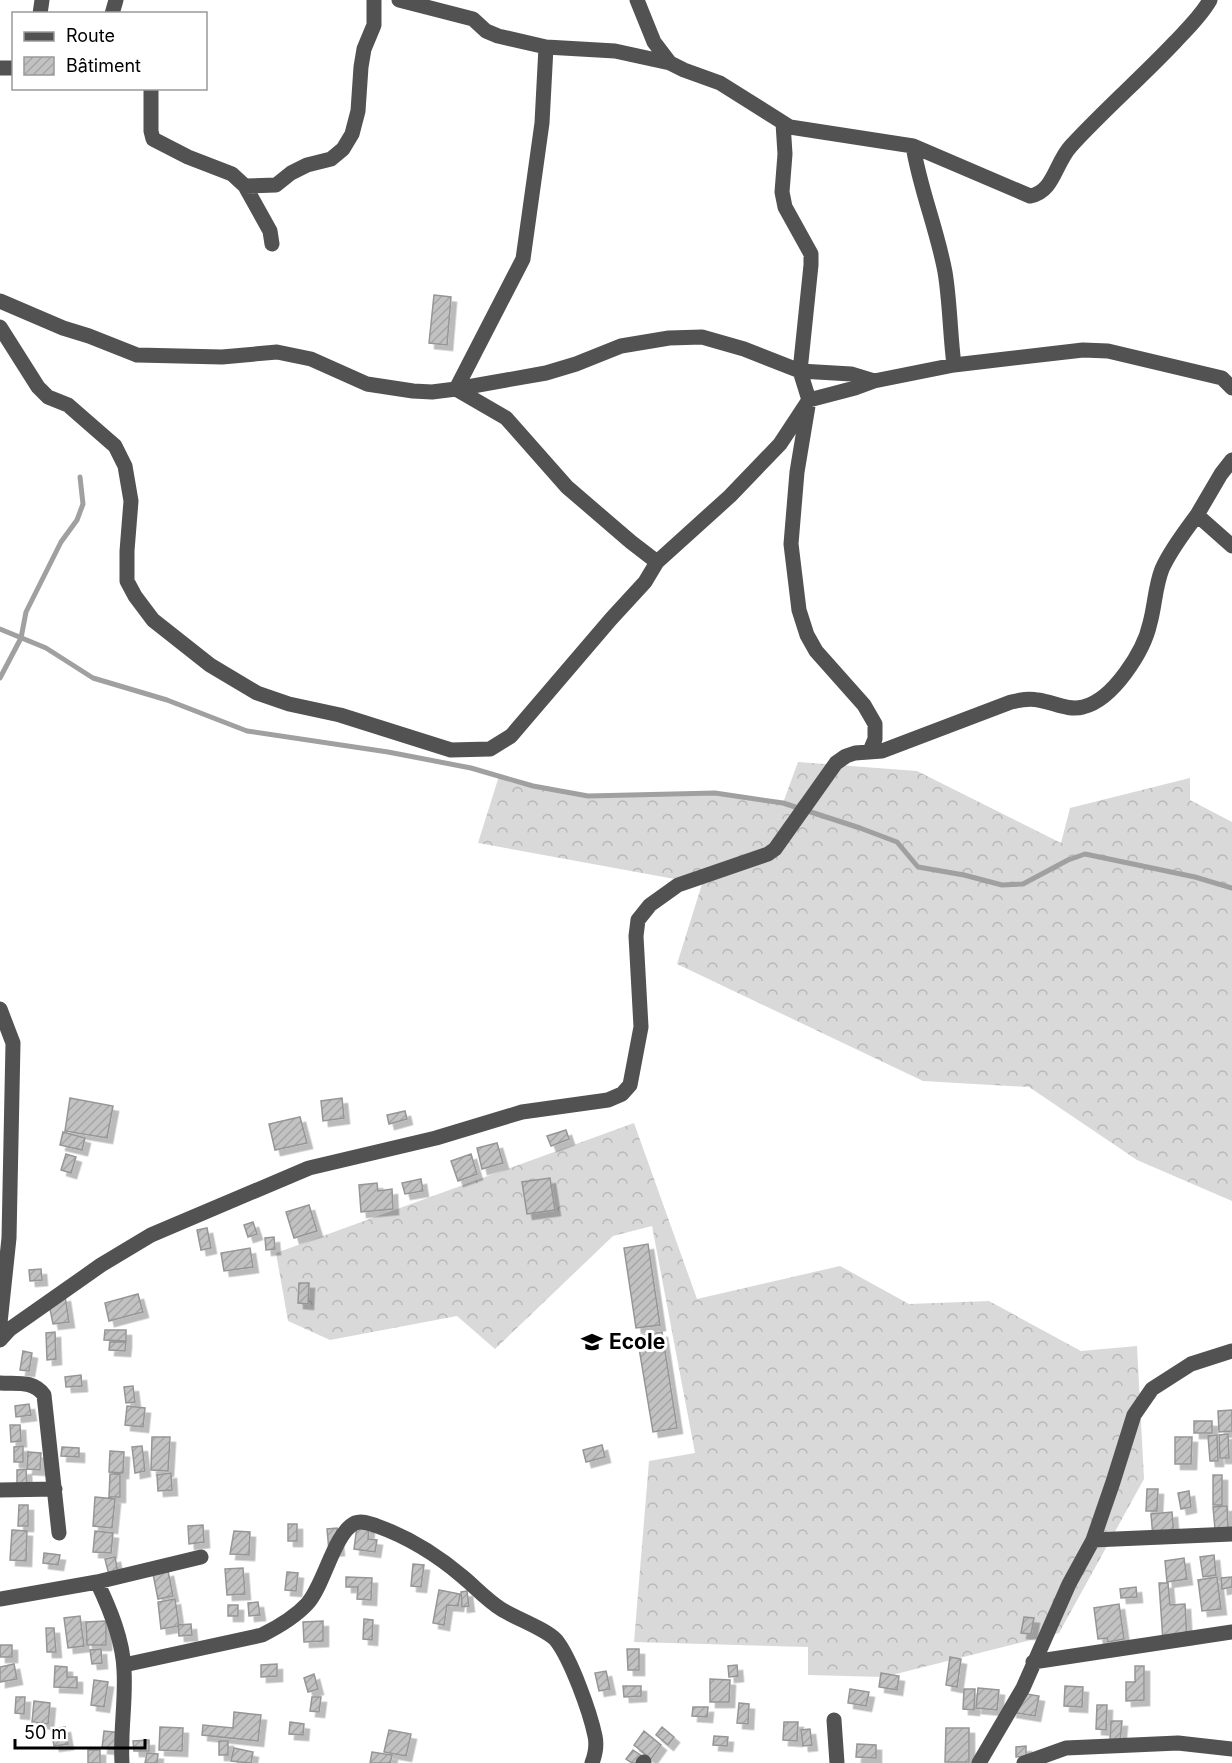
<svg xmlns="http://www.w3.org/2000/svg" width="1232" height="1763" font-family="Inter,sans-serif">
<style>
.forest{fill:url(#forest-crowns)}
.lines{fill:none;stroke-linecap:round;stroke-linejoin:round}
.stream{stroke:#a0a0a0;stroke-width:5}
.building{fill:url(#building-hatch);stroke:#969696;stroke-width:1.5;filter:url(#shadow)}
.minor{stroke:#525252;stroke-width:15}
.labels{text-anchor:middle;stroke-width:6;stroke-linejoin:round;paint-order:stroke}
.poi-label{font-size:21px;font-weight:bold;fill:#000;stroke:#fff;text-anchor:start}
</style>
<defs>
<pattern id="forest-crowns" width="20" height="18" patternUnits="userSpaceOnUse" patternTransform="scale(1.5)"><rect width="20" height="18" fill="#d9d9d9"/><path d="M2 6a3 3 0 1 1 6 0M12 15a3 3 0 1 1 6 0" fill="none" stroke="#b8b8b8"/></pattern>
<pattern id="building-hatch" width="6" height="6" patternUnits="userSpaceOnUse" patternTransform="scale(1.5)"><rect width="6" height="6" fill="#c2c2c2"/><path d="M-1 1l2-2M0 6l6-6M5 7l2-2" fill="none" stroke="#a5a5a5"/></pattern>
<filter id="shadow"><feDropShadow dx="5.5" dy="5.5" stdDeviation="0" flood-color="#0004"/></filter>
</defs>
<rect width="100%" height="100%" fill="#fff"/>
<!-- forest -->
<path class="forest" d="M798,762L917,771L1061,843L1070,808L1190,778V800L1232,822V1201L1137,1160L1029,1087L923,1081L677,964L702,884L478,843L499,776L533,786L588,796L715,793L783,803Z
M634,1123L697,1299L840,1266L909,1304L989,1301L1081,1351L1137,1346L1144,1479L1059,1633L884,1677L808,1675V1647L634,1642L649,1461L695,1453L652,1226L613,1236L495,1349L457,1316L330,1340L288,1321L276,1253Z"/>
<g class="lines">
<!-- stream -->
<path class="stream" d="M0,629L46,648L93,678L167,700L247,731L388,752L471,768L533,786L588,796L715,793L783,803L860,828L897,842L918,867L964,875L1002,885L1023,884L1068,860L1085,854L1195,877L1232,888
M0,678L21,638L26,612L61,542L77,520L83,504L80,477"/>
</g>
<!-- building -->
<path class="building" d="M434,295L451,297L447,345L429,343Z
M70,1098L113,1106L107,1138L65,1131Z
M342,1098L344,1118L323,1121L321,1101Z
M405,1111L407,1119L389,1124L387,1115Z
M300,1117L307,1143L275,1150L269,1124Z
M566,1130L569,1139L551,1146L547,1136Z
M63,1132L85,1138L82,1150L60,1145Z
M497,1143L503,1163L482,1169L477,1148Z
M66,1154L76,1157L71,1173L61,1170Z
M471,1154L477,1174L458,1181L451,1161Z
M550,1178L555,1210L527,1214L522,1182Z
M421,1179L423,1191L405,1194L402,1183Z
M377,1183L378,1191L392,1189L393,1209L361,1212L359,1185Z
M309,1205L317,1231L294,1238L286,1212Z
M253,1222L257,1234L248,1237L244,1225Z
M207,1228L211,1248L201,1250L197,1230Z
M274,1237L275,1249L266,1250L265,1238Z
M648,1244L660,1325L636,1328L624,1248Z
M250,1248L253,1267L224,1271L221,1253Z
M41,1269L42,1280L30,1281L29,1270Z
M299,1283H309L308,1304L298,1303Z
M138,1294L143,1312L109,1321L105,1303Z
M65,1296L69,1322L53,1324L48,1299Z
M105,1330H126V1341L104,1340Z
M55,1332L56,1359L47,1360L46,1333Z
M662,1332L677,1428L653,1432L637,1336Z
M110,1342H126L125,1351L109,1350Z
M23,1351L32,1353L29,1371L20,1370Z
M81,1375L82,1386L66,1387L65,1377Z
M133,1386L135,1402L126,1403L124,1387Z
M29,1404L31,1415L16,1417L15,1406Z
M127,1406L145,1408L143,1427L125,1425Z
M1232,1410V1431L1219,1432L1218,1411Z
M1194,1421H1212V1433H1194Z
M10,1425H20L21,1441L11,1442Z
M1228,1434L1229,1458H1220L1219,1435Z
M1217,1435L1218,1461H1210L1208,1436Z
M152,1437H170L168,1471L151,1470Z
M1175,1437H1192L1191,1464H1175Z
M602,1445L605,1457L586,1462L583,1450Z
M23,1446V1462H14V1447Z
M142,1446L145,1471L135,1473L132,1447Z
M62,1447L79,1448V1457L61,1456Z
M110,1451L124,1452L123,1473L109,1472Z
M28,1452L41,1453L40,1470L27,1469Z
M26,1469L27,1485L17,1486V1470Z
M171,1473L172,1490L158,1491L157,1475Z
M110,1474H120V1497H109Z
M1213,1475H1222V1505H1213Z
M1147,1489H1158L1157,1511H1146Z
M1189,1491L1191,1507L1181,1509L1178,1493Z
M95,1497L115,1499L112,1528L93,1526Z
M19,1505H28V1526H18Z
M1227,1506L1228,1528L1215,1529L1213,1507Z
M1172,1512L1174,1536L1153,1538L1151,1514Z
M288,1524H297V1541H288Z
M203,1525L204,1542L189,1544L188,1526Z
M357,1526L369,1527L368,1539L377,1540L375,1552L354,1549Z
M337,1528L339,1550L329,1551L327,1529Z
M12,1530L27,1531L26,1561L10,1560Z
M95,1531L113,1533L111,1553L93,1552Z
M234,1531L250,1532L249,1555L230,1554Z
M44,1553L60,1555L58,1565L43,1563Z
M1214,1555L1216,1575L1203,1577L1200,1557Z
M115,1557L118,1573L109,1575L105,1559Z
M1184,1558L1187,1579L1167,1582L1165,1561Z
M413,1564L424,1565L421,1587L411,1586Z
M243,1568L245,1594L227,1595L225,1569Z
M168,1571L173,1596L158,1599L153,1574Z
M287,1572L298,1573L296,1591L285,1590Z
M346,1577L372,1578L371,1600L357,1599L358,1587H346Z
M1217,1577L1221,1609L1202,1611L1198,1580Z
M1232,1577V1587L1222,1589L1221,1578Z
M1159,1583H1168L1170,1605L1185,1604L1187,1639L1163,1641Z
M1136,1587L1137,1597L1121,1598L1120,1589Z
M439,1590L460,1594L458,1606L447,1605L444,1625L433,1623Z
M467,1591L469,1606L462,1607L461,1592Z
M175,1599L179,1626L161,1629L158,1602Z
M258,1602L260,1615L249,1616L248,1603Z
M1119,1604L1124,1639L1108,1642L1107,1638L1098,1639L1094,1608Z
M228,1605H238V1616H228Z
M80,1616L84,1646L68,1648L64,1618Z
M1024,1617L1034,1618L1031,1634L1021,1633Z
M364,1619L373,1620L372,1640L363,1639Z
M106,1621V1645H87L86,1622Z
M323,1621V1641L304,1642L303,1622Z
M191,1624L192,1635L179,1636L178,1625Z
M46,1628H54L56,1652H47Z
M0,1645H12V1657H0Z
M101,1649L102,1663L92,1664L90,1650Z
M627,1649H639V1670H628Z
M950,1657L961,1659L957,1687L946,1685Z
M14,1664L17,1679L0,1682V1667Z
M277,1664V1676L261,1677V1665Z
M737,1665L738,1676L729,1677L728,1666Z
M55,1666L67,1667V1677H77V1688L54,1687Z
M1135,1666H1144V1700L1126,1701V1682H1135Z
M606,1671L610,1689L599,1691L595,1673Z
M881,1673L899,1676L897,1690L879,1687Z
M314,1674L318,1689L308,1692L304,1678Z
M710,1679L730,1680L729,1702H710Z
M94,1680L108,1682L104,1707L91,1705Z
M623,1686H641V1696L624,1697Z
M1065,1686L1083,1687L1082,1707L1064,1706Z
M978,1688L999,1690L997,1710L976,1708Z
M850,1689L869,1692L866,1706L848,1703Z
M964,1689H975L974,1710L963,1709Z
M1015,1692L1039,1696L1035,1716L1011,1712Z
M16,1697H25L24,1714L15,1713Z
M312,1697H321L319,1712L310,1711Z
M34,1701L50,1703L48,1724L32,1722Z
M739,1703L749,1704L748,1724L737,1723Z
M1097,1705H1107L1106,1730L1096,1729Z
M693,1707H708L707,1717L692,1716Z
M234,1712L261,1715L258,1741L202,1735L203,1725L233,1728Z
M1111,1721H1122L1120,1741H1110Z
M290,1722L304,1724L303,1735L289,1734Z
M784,1722H798L797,1741L783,1740Z
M65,1727L68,1744L54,1746L51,1729Z
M160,1727L183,1728L182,1751L159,1750Z
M662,1727L674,1737L668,1745L656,1735Z
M946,1728H969V1762H945Z
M810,1729L812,1745L803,1746L801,1730Z
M389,1730L411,1734L406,1756L384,1752Z
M104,1731L123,1733L122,1750L102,1748Z
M644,1731L661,1745L651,1759L634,1745Z
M714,1736L728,1737L727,1746L713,1745Z
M149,1740V1751H134L133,1741Z
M219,1741H228V1755H219Z
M857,1744L876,1745V1758L856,1757Z
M1026,1746V1756L1016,1757V1747Z
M234,1748L253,1752L251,1763L231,1761Z
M88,1750H100V1763H88Z
M633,1750L648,1760L646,1763H632L626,1759Z
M372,1752L392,1755L390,1763H370Z
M147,1753L158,1754L157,1763H145Z"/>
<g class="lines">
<!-- minor -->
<path class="minor" d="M399,0L473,19L486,31L498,36L546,47L615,51L670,63
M637,0L654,42L670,63L684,70L720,83L790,127L913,146L1030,196C1054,192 1055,163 1071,146C1104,110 1141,78 1175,42C1187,29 1201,16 1210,0
M40,14L42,0
M112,14L116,0
M0,68H14
M151,88V131L153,139L188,157L232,174L245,186L270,231L272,244
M783,123L785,154L782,192L785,207L811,254V265L800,371L809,400L797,472L791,544L799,610L807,635L816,651L864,705L875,724V739L870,751
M245,186L276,185L291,173L307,165L331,159L343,149L352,134L358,111L361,67L364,49L374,25V0
M0,301L63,328L89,336L137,355L222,357L277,352L311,359L367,384L413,391L432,392L456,389L546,373L576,364L621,346L669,338L702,337L744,349L800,371L851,374L874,381
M0,327L38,387L48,397L68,405L115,446L125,466L131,501L127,551V581L135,596L153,620L210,665L257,693L289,704L340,715L451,750L490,749L511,736L611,619L645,582L657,562L631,542L567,487L506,418L456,389L523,259L542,123L546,47
M954,365L1083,350L1108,351L1222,378L1232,388
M1197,515L1221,474L1232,460
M657,562L730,496L780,444L809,400L855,388L874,381L954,365C950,334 950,302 945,272C937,229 920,189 913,146
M0,1009L13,1043L9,1238L0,1323
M0,1340L10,1329L101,1265L151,1235L309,1168L436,1138L522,1112L608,1100L622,1094L630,1085L641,1027L636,936L638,920L650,905L678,885L768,854L775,849L836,763L846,756L855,753L882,751L1011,702C1020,700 1028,698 1038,700C1053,702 1068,711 1083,707C1113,700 1144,651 1150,623C1155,605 1155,587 1162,569C1171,549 1184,533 1197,515L1232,546
M0,1383C17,1384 33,1380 44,1395L59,1533
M0,1490L55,1489
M1093,1540L1232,1534
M97,1582C110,1609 123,1640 124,1670C126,1701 120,1732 122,1763
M0,1599L97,1582L201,1557
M1033,1662L1232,1632
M124,1665L262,1635C278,1627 295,1617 307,1604C324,1586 334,1533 355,1523C362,1520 371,1524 377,1526C408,1537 437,1555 463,1577C475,1587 487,1600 501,1609C515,1618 546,1629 556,1640C571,1659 590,1712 595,1736C597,1745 595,1755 592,1763
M834,1720L837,1763
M643,1763L644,1762
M979,1763L1023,1688L1069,1584L1093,1540L1113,1482L1134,1415L1152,1389L1191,1364L1232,1351
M1024,1763L1066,1748L1178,1743L1232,1749"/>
</g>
<!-- icons -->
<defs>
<symbol id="school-bare" viewBox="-9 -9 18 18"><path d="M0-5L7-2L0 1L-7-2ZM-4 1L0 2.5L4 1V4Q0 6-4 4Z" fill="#000" stroke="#fff" stroke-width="2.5" paint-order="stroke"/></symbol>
</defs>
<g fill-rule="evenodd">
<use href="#school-bare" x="577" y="1327" width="30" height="30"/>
</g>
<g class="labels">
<!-- poi labels -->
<g class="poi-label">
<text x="609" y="1349">Ecole</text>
</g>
</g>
<!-- legend -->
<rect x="12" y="12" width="195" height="78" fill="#ffffff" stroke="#999999" stroke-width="1.5"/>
<rect x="24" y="32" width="30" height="9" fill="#525252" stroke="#999999" stroke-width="1.5"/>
<text x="66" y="42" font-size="18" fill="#000000">Route</text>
<rect x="24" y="57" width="30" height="18" fill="url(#building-hatch)" stroke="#999999" stroke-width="1.5"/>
<text x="66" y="72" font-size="18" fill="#000000">Bâtiment</text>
<!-- scale -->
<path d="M15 1739v9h130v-9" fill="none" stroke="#000000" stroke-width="3"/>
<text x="24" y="1739" font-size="18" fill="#000000" stroke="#ffffff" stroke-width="4.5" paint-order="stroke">50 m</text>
</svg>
